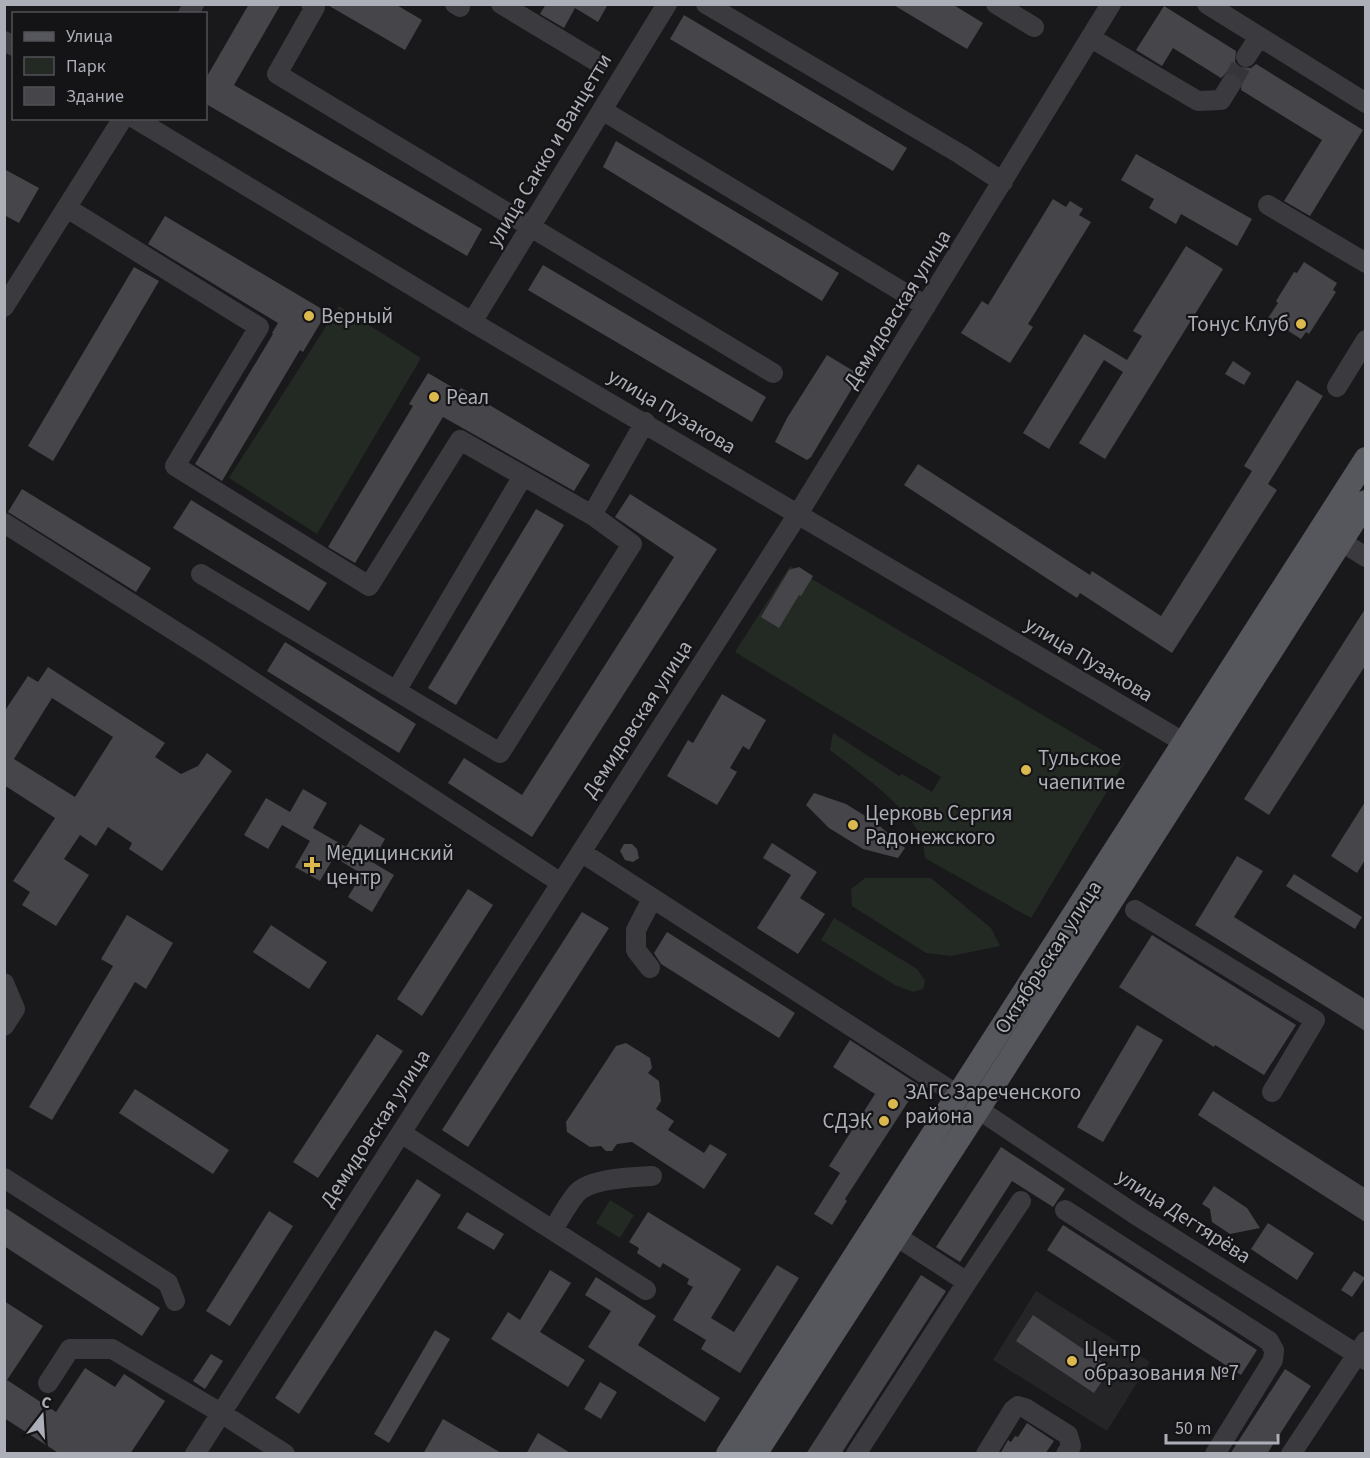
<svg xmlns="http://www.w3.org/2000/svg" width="1370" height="1458" font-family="'Source Sans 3',sans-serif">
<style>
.built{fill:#252527}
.green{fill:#232a24}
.building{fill:#46464a;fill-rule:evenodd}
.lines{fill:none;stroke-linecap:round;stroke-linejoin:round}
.minor-tunnel{stroke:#36363a;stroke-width:20;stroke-dasharray:20 10;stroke-linecap:butt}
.minor{stroke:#3a3a3f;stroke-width:20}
.major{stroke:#56575d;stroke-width:24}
.poi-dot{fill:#dcb94f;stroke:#141315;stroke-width:2}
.labels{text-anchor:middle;stroke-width:4.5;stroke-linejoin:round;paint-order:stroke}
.street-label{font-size:21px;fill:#acafb8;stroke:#141315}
.poi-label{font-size:21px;fill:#acafb8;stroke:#141315;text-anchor:start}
</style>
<rect width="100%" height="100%" fill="#19181a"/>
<!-- built -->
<path class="built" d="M1036,1291L1150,1362L1107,1431L993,1360Z"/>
<!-- green -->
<path class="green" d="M339,306L421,358L317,534L229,478Z
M790,566L1124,763L1031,918L925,858C924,852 924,845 922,839C908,806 858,772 830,750L833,733L899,776L902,774L932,792L941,777L735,652Z
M865,878H931L991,928L1000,946L951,956L926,953L852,906L851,889Z
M834,918L917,969L925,981L923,989L913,992L895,985L821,940Z
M610,1200L634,1215L620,1238L596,1223Z"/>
<!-- building -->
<path class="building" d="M249,4H281L234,85L482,229L467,256L206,104V78Z
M326,4H395L422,20L405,50Z
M546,4H608L598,22L575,8L564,28L540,14Z
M892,4H952L983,23L967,49Z
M1164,6L1236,51L1235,62L1240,67L1251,68L1256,64L1363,130L1310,216L1284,201L1322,140L1241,90L1242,79L1237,74L1226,73L1221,78L1173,48L1162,66L1136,50Z
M684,15L907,148L893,171L670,39Z
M616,141L839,273L822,301L603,167Z
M1136,154L1252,219L1237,246L1181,214L1176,224L1149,208L1154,199L1121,180Z
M4,169L39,188L19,223L4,215Z
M1053,199L1066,207L1070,201L1083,209L1079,215L1091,222L1028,324L1033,327L1010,363L961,333L982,301L988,305Z
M165,216L327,312L303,352L300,350L222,481L195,464L273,334L272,333L278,323L148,244Z
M1186,246L1223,269L1105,459L1079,443L1123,372L1104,360L1049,449L1023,433L1084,334L1127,360L1142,336L1133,331Z
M1304,262L1337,283L1333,290L1336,292L1309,334L1306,332L1301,339L1268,318L1278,303L1276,301L1294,272L1297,273Z
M543,265L766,397L752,422L528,290Z
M134,267L159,281L53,461L28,446Z
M827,355L860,375L811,457L807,460L775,442L787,418Z
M1233,361L1251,373L1244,385L1225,374Z
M428,373L459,391L461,388L590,465L574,491L443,417L355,563L328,547L413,406L409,404Z
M1297,380L1323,396L1268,484L1277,490L1172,653L1080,593L1077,598L904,485L918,464L1090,575L1092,571L1161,616L1252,471L1244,466Z
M22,489L151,568L136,592L8,512Z
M630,494L717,549L532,837L448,783L464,758L522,795L674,557L615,517Z
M191,500L327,583L309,611L173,528Z
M536,509L564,525L456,705L428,688Z
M799,567L813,576L801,596L799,595L779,628L761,617L789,570Z
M1365,609V666L1269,815L1244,799Z
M285,642L416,724L399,753L267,671Z
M48,667L165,743L155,757L181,774L198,766L207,753L232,771L162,871L129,849L132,843L108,827L96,846L80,835L64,859L89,875L56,926L22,905L30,892L13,881L55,818L4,785V712L28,676L38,682ZM52,698L113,737L75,797L14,759Z
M722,694L766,720L749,750L743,746L730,768L737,772L717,805L667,776L688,740L693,743Z
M303,789L327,803L313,828L346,847L360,824L385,839L372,862L394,875L372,912L348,897L362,874L334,857L320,881L295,867L310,841L282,825L268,849L244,835L266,798L290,812Z
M814,793L846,804L875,822L905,848L898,858L863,849L829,828L806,805Z
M1365,802V860L1357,873L1331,856Z
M772,843L817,872L800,898L825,914L798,954L757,928L791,875L763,858Z
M624,844H632L637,849L639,858L633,862L625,860L620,851Z
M1237,856L1263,871L1234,917L1365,999V1031L1195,925Z
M1294,874L1362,917L1355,929L1286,886Z
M468,889L493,905L422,1016L397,999Z
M582,912L609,928L468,1147L442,1130Z
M127,915L173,943L146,989L135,982L52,1120L29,1107L113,966L101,959Z
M271,925L327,962L309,989L253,952Z
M667,932L795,1013L779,1038L661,964L654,953Z
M1152,935L1296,1025L1264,1075L1215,1045L1214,1047L1119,987Z
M1137,1025L1163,1040L1103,1142L1077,1127Z
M377,1034L403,1051L318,1178L293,1162Z
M850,1040L919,1085L845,1199L847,1201L832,1225L814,1214L840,1173L829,1166L875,1094L833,1067Z
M626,1043L650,1058L652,1068L648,1073L659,1081L661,1101L656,1109L674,1121L668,1130L704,1153L710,1144L727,1154L704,1189L632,1142L617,1144L612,1151H606L601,1146L590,1147L567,1132L566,1122L616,1046Z
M135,1089L229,1150L213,1174L119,1113Z
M1213,1091L1365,1188V1222L1198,1115Z
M1001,1147L1065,1189L1053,1207L1012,1181L960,1262L936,1247Z
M417,1179L441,1195L299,1414L275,1398Z
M1214,1186L1247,1208L1260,1228L1230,1234L1212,1222L1210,1209L1202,1204Z
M4,1207L160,1308L142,1336L4,1246Z
M269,1211L293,1226L230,1326L206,1311Z
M467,1212L504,1234L494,1250L457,1228Z
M648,1212L741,1269L711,1318L734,1332L777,1265L799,1278L740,1373L701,1349L706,1340L673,1320L693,1287L687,1284L689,1279L663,1263L660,1268L637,1253L639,1248L629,1242Z
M1268,1223L1314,1253L1297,1280L1251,1249Z
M1063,1225L1257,1350L1241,1375L1047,1250Z
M550,1270L571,1283L540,1332L585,1360L568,1387L491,1339L508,1312L520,1320Z
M1354,1271L1365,1278L1352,1297L1341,1290Z
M921,1275L946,1291L841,1454H806Z
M596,1277L656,1316L638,1345L720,1398L705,1422L588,1347L611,1311L585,1295Z
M4,1301L43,1326L7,1380L56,1412L85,1368L115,1387L124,1374L165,1401L130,1454H60L4,1418Z
M1033,1315L1111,1368L1094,1393L1016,1341Z
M435,1330L450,1339L389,1443L374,1434Z
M211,1354L223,1361L205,1389L193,1381Z
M1285,1369L1311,1386L1267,1454H1230Z
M600,1382L617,1392L601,1419L584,1409Z
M443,1419L503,1454H423Z
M1027,1423L1054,1441L1045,1454H1000L1008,1440L1011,1442L1015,1436L1018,1437Z
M538,1433L572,1454H526Z"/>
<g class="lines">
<!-- minor-tunnel -->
<path class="minor-tunnel" d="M1231,84L1246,57"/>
<!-- minor -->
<path class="minor" d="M311,4L315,7L277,74L773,373
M455,4L460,7
M501,4L599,63
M706,4L960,154L1003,182
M996,4L1034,27
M1207,4L1366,103
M188,14L194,4
M1091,38L1198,101L1221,100L1231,84
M4,41L14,46
M1246,57L1259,37
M602,110L926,306
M134,118L472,322L1185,743
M1268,205L1366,263
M67,208L259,327L175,466L369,586L460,440L592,515
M4,307L123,118
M472,322L667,4
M1337,387L1366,340
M4,523L208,652L561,883
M1340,541L1366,557
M201,574L500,753L632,544L592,515L645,422
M396,691L523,476
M581,852L959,1096
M1135,910L1315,1020L1272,1092
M650,968L636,950V930L652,899
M4,983L15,1009L4,1026
M978,1109L1133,1213L1366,1360
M401,1133L646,1290
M4,1178L168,1283L175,1301
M1065,1210L1269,1341L1274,1350L1273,1360L1215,1454
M553,1230C560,1218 567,1205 576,1194C589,1178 633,1177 652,1176
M967,1282L1021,1201
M48,1383L70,1349H112L221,1413L285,1454
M195,1454L798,514L1111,4
M856,1454L967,1282L896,1236
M986,1454L1013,1410L1018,1406L1025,1408L1068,1435L1071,1446L1066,1454
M1291,1454L1366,1341"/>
<!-- major -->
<path class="major" d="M728,1454L1366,459
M755,1454L978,1109L1366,502"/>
</g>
<!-- markers -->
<g class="poi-dot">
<circle cx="309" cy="316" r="6"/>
<circle cx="1301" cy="324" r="6"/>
<circle cx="434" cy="397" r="6"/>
<circle cx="1026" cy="770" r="6"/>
<circle cx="853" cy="825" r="6"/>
<path d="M309 856h6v6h6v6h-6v6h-6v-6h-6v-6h6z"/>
<circle cx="893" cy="1104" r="6"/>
<circle cx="884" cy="1121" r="6"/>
<circle cx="1072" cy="1361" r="6"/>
</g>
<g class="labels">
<!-- street labels -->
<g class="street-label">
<text transform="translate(549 150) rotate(-59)" y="7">улица Сакко и Ванцетти</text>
<text transform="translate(897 309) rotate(-58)" y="7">Демидовская улица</text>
<text transform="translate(672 411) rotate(31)" y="7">улица Пузакова</text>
<text transform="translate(1089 659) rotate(31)" y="7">улица Пузакова</text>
<text transform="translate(637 719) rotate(-57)" y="7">Демидовская улица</text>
<text transform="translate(1048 957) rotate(-57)" y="7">Октябрьская улица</text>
<text transform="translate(375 1128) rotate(-57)" y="7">Демидовская улица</text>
<text transform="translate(1184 1216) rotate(33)" y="7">улица Дегтярёва</text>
</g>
<!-- poi labels -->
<g class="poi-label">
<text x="321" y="323">Верный</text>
<text x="1289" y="331" text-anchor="end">Тонус Клуб</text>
<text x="446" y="404">Реал</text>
<text x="1038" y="765">Тульское<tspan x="1038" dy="24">чаепитие</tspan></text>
<text x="865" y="820">Церковь Сергия<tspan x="865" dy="24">Радонежского</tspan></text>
<text x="326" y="860">Медицинский<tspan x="326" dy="24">центр</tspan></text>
<text x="905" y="1099">ЗАГС Зареченского<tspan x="905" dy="24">района</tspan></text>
<text x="872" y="1128" text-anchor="end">СДЭК</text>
<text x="1084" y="1356">Центр<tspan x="1084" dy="24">образования №7</tspan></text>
</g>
</g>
<!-- border -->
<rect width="1370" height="1458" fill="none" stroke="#acafb8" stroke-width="12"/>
<!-- legend -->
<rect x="12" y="12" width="195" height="108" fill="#141315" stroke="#515156" stroke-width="1.5"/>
<rect x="24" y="32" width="30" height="9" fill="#56575d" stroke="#515156" stroke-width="1.5"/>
<text x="66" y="42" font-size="18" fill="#acafb8">Улица</text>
<rect x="24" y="57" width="30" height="18" fill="#232a24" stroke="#515156" stroke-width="1.5"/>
<text x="66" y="72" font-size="18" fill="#acafb8">Парк</text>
<rect x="24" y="87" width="30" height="18" fill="#46464a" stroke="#515156" stroke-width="1.5"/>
<text x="66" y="102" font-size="18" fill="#acafb8">Здание</text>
<!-- north arrow -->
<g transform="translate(42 1416) rotate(17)" stroke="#141315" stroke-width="4.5" paint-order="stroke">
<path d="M0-4.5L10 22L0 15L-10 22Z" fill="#acafb8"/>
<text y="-9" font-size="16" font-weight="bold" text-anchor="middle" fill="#acafb8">С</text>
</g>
<!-- scale -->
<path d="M1166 1434v9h112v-9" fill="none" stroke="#acafb8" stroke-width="3"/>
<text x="1175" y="1434" font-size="18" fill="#acafb8" stroke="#141315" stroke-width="4.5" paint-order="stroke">50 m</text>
</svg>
